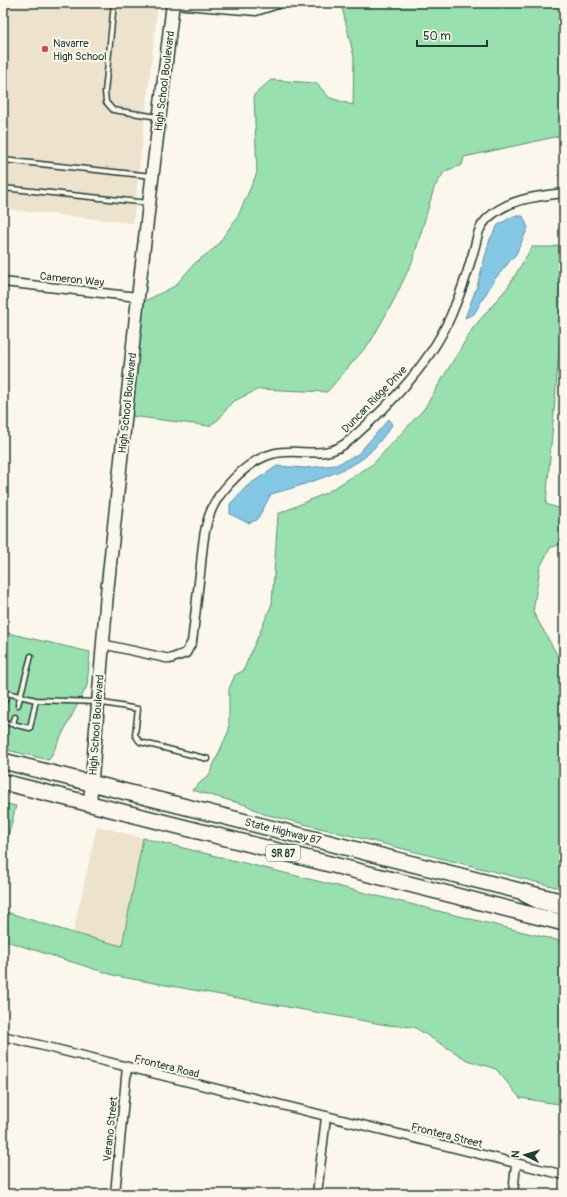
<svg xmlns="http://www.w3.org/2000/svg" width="567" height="1197" font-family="Pangolin,sans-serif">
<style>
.built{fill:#ede2cc}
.green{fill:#98e1af;stroke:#5c8f72}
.water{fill:#84c7e5;stroke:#5c909e}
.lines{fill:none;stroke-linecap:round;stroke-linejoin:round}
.lane-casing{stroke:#1f3d34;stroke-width:7}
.street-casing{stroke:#1f3d34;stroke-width:11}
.secondary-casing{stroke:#1f3d34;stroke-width:15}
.highway-casing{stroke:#1f3d34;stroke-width:18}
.lane{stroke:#fbf7ec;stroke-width:4}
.street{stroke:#fbf7ec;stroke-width:8}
.secondary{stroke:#fbf7ec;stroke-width:12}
.highway{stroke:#fbf7ec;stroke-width:15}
.poi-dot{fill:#d1495b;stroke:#fbf7ec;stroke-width:1.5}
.labels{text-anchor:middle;stroke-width:4;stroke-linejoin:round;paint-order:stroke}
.shield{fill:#fbf7ec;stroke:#61756b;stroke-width:1}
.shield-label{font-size:10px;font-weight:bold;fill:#1f3d34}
.poi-label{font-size:11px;fill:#1f3d34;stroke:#fbf7ec;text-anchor:start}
.street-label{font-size:11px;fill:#1f3d34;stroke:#fbf7ec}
</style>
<rect width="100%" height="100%" fill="#fbf7ec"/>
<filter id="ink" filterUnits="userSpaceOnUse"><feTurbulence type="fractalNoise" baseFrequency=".025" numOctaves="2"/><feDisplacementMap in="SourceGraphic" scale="8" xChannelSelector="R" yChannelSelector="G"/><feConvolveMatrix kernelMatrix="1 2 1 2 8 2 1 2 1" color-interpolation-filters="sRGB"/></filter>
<g filter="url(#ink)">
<!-- built -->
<path class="built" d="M3,3H158L133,223L3,209Z
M97,826L143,838L122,946L73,933Z"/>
<!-- green -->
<path class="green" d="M341,3H564V135L464,157L462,165L445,171L434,188L413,260L394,300L371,341L327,392L259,389L232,402L219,419L209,426L131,416L143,302L175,286L195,263L216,247L238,216L257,173L254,95L271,80L316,83L330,98L353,105L354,57Z
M564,243V294L546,504L564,510V544H561L550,548L540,567L533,612L564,667V889L264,814L246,805L192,790L209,775L229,730V689L235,675L243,671L272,604L278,514L326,493L373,464L424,409L473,328L508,287L532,247H553Z
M3,632L90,652L87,686L49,760L3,749Z
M3,803L16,806L3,855Z
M143,838L564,942V1101L558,1104L520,1098L496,1069L467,1060L414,1027L387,1025L116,976L3,940V911L73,933L122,946Z"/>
<!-- water -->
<path class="water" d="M513,216H523L528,228L516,254L494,280L474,314L465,318L477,286L490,239L498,225Z
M389,419L392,425C384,436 376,447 366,456C349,471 294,488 271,494L257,520L248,523L230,514V504L247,486L277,466L305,468L336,465L358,454Z"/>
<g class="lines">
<defs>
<path id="lane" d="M114,3L105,92L106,102L113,110L158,117
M3,160L152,176
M3,188L149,203
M3,692L36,700L97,702L138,709L135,735L140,742L208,759
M5,701L7,693
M18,705L31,656
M3,722L30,728L36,700
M13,724L15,717"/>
<path id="street" d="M173,4L256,11L278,4
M3,282L138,297
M102,644L170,659L186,653L192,642C195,619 197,596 200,574C203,546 203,519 219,496C232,479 251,460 272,454C301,446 323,463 350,440C391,404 434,360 454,308C462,290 468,271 473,253C477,241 477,229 486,220C506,199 537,196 564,193
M523,897L537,904L564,911
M3,1036L564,1175
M115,1194L127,1067
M317,1194L326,1117
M513,1194L516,1164"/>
<path id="secondary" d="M90,803L107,593L138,297L173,3"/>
<path id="highway" d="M3,761L564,902
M3,782L564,923"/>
</defs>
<!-- lane casing -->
<use href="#lane" class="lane-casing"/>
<!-- street casing -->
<use href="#street" class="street-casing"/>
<!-- secondary casing -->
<use href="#secondary" class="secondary-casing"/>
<!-- highway casing -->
<use href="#highway" class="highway-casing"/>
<!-- lane -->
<use href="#lane" class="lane"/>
<!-- street -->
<use href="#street" class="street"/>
<!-- secondary -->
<use href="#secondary" class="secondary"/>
<!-- highway -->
<use href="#highway" class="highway"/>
</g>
</g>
<!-- markers -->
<circle class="poi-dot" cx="45" cy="49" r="4"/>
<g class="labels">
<!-- shield labels -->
<rect class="shield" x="266" y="845" width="34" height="16" rx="3"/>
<g class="shield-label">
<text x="283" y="857">SR 87</text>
</g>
<!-- poi labels -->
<g class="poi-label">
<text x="53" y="47">Navarre<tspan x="53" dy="13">High School</tspan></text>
</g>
<!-- street labels -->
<g class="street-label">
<text transform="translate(164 81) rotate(-83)" y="4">High School Boulevard</text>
<text transform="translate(72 279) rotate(6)" y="4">Cameron Way</text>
<text transform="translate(374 399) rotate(-46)" y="4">Duncan Ridge Drive</text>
<text transform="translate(127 403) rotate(-84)" y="4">High School Boulevard</text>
<text transform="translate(96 725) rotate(-86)" y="4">High School Boulevard</text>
<text transform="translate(283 831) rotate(14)" y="4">State Highway 87</text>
<text transform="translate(167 1066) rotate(14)" y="4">Frontera Road</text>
<text transform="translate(110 1129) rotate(-84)" y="4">Verano Street</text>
<text transform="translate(447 1135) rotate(14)" y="4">Frontera Street</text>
</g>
</g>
<!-- margin -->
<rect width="567" height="1197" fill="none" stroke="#fbf7ec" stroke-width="16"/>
<rect x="8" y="8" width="551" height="1181" fill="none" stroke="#1f3d34" stroke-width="1.5" filter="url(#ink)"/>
<!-- north arrow -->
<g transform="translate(525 1155) rotate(275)" stroke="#fbf7ec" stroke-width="3" paint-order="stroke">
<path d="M0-3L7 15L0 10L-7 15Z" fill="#1f3d34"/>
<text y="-6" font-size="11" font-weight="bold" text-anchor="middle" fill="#1f3d34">N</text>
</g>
<!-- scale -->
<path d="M417 40v6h70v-6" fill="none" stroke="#1f3d34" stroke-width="2"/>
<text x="423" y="40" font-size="12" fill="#1f3d34" stroke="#fbf7ec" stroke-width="3" paint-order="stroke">50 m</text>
</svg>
